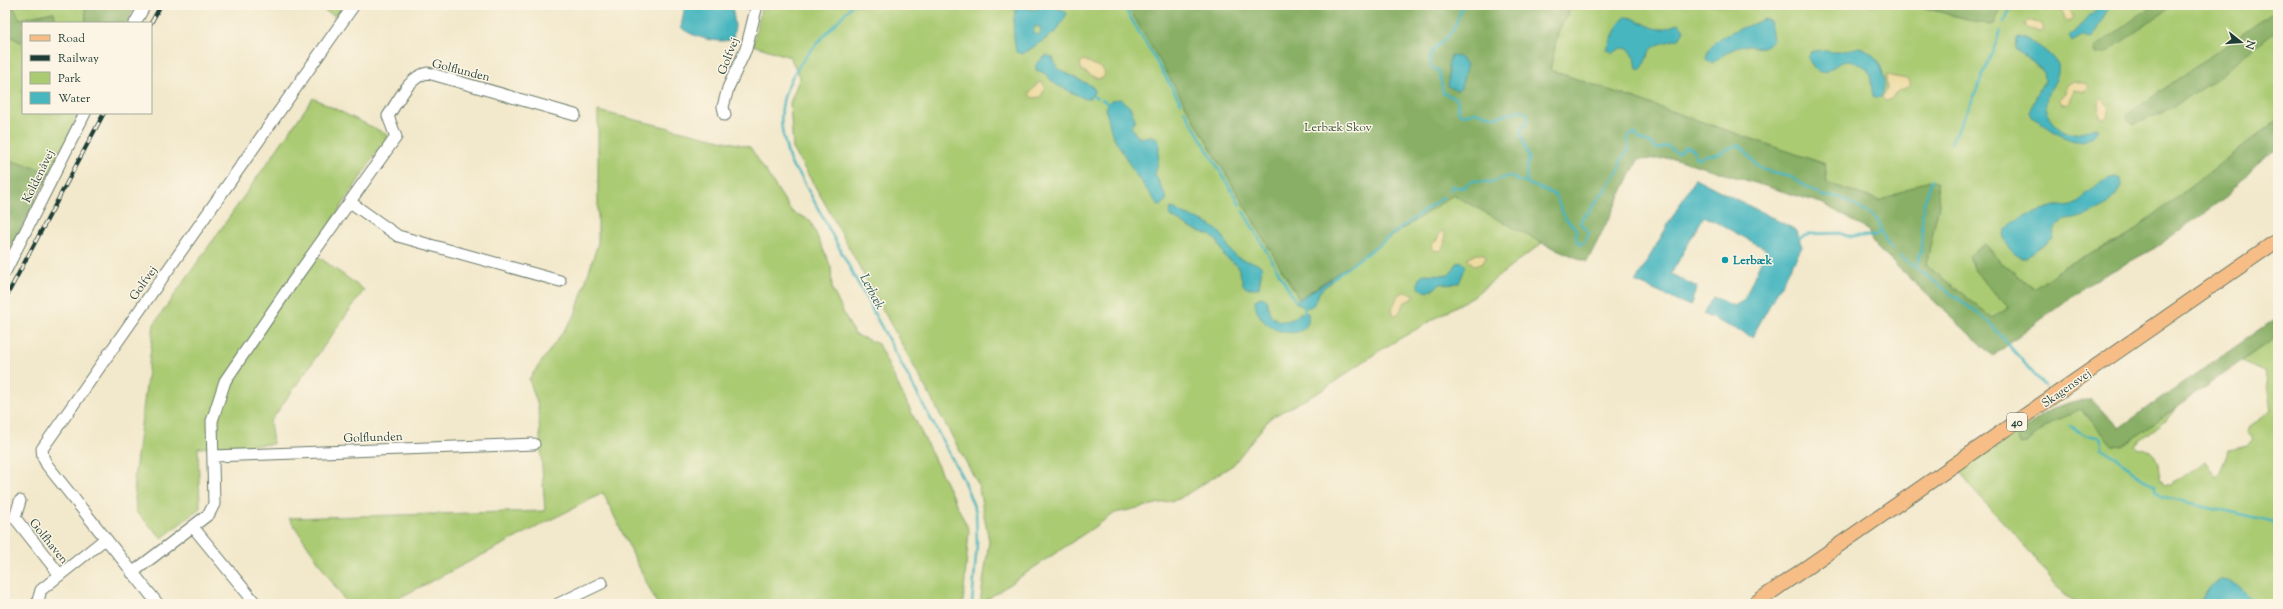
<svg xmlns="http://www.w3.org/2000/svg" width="2283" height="609" font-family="'Sorts Mill Goudy',serif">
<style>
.green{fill:#abcb73;stroke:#658454}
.forest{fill:#88af65;stroke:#54764c}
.sand{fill:#eeda9e;stroke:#868c69}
.water{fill:#47b6bf;stroke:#337a7a;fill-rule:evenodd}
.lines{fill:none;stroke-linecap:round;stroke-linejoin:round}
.stream{stroke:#47b6bf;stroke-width:2.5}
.minor-casing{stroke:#697969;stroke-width:13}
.major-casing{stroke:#697969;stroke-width:16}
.minor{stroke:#fff;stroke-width:11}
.major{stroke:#f6be86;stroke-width:14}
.rail-casing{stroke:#1f3d34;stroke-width:4}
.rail{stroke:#fcf5e5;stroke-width:2.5;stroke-dasharray:8;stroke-linecap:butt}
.culture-dot{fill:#0f9aa8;stroke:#fcf5e5;stroke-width:1.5}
.labels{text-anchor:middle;stroke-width:3;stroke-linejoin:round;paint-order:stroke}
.shield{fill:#fcf5e5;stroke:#617469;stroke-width:1}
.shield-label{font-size:11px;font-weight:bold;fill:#1f3d34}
.street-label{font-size:12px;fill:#1f3d34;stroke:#fcf5e5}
.park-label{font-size:12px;fill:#3b5941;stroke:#fcf5e5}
.culture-label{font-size:12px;font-weight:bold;fill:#0d838f;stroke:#fcf5e5;text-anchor:start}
.water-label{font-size:13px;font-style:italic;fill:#295b57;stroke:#fcf5e5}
</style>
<rect width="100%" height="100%" fill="#fcf5e5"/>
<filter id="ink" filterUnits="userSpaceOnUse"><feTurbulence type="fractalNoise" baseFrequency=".025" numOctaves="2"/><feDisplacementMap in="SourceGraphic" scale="8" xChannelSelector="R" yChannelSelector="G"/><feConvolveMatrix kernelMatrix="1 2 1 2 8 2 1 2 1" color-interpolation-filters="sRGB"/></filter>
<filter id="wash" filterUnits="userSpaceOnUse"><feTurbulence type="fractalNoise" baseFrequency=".012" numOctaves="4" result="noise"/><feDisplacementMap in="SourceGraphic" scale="16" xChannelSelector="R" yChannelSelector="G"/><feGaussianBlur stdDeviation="0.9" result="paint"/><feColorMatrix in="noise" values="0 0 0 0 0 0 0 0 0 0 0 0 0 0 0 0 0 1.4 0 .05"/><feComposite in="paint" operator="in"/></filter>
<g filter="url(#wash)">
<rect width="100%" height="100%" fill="#f2e8cb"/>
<!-- green -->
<path class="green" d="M12,5H85L86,23H56L53,12L20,19Z
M313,5H349L339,18Z
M762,5H1127L1299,299L1453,195L1542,243L1472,297L1382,349L1321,391L1270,418L1233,465L1179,499L1115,513L980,604L989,541L978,484L823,200L793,149L790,103L800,77L790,57L753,45Z
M1572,5H1914L1990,25L1994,24L2002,5H2278V119L2123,239L2065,266L2034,289L2002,263L1985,244L1976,273L2008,307L1993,319L1926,265L1939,204L1929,181L1880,201L1827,183L1825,164L1550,70L1558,32Z
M5,31L9,36L23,43V113H80L50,172L5,159Z
M313,98L388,135L312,252L364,290L270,422L273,444L198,448L200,508L162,538L136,512L134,480L154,324Z
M598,111L750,147L792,212L810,220L831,267L832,289L854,334L878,344L969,530L963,604H657L603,493L387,604H347L289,518L545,511L538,406L529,379L575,315L598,243Z
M2278,335V604H2080L2064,595L2020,540L1973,490L1959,470L2015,431L2019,444L2027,443L2044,428L2080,407L2087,418L2122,446L2178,406L2166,420L2135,444L2137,447C2155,449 2162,462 2159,478L2163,485H2170L2205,461L2216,477L2219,474L2229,450L2247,446L2253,439L2247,432L2249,426L2271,411L2265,371L2242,361Z"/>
<!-- forest -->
<path class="forest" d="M5,5H12L20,19L54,12L56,23H23V43C0,32 5,29 5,5Z
M85,5H136L127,23H86Z
M1127,5H1572L1558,32L1550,70L1825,164L1827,183L1880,201L1929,180L1937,182L1939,204L1926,265L1993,318L2008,307L1976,273L1969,256L1985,244L2002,263L2034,289L2065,266L2123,239L2278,119V149L2260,160L2227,196L2155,248L2088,284L1993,356L1873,244L1868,230L1824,204L1673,158L1638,160L1587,262L1542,243L1453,195L1299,299Z
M1914,5H2002L1994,24L1990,25Z
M2153,5H2173L2106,53L2096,54L2095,50L2097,46Z
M2278,9V29C2230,64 2192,105 2134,124L2125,116Z
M5,159L50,172L5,260Z
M2278,317V335L2122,446L2112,445L2080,408L2044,428L2027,443L2019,444L2016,435C2041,416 2059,399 2092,400L2119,428Z"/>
<!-- sand -->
<path class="sand" d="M2060,5H2067L2073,17L2070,22L2066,21Z
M2028,20L2041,24L2043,30L2040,32L2027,28L2025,24Z
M1084,60L1103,69L1105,74L1103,78L1098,79L1081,70L1080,63Z
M1886,75L1906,79L1910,82V86L1898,91L1890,100L1885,101L1882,97L1887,90Z
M2074,81L2087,84L2089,88L2086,92L2074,90L2068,103L2062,104L2059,99L2065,93L2066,85Z
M1042,82L1045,87L1041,97L1033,98L1029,94L1038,83Z
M2101,98L2109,108V115L2106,118H2102L2099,114L2098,103Z
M1443,231L1445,235L1444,247L1440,251L1432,250L1431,245L1437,240L1440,232Z
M1477,254H1484L1486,258L1482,263L1475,266L1467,259Z
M1404,292L1414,294V298L1405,302L1399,313L1394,316L1391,311L1398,295Z"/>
<!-- water -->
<path class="water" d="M685,5H732L735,26L733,38C723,46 688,36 681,27Z
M1019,5L1033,10L1049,5L1065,11L1067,14L1056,32L1023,54L1016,52C1014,38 1010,16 1019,5ZM1035,26L1040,27L1041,31L1039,35L1033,33Z
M2100,5H2113L2108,9L2092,38L2082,36L2072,42L2069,37Z
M1625,17C1638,17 1648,29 1661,29C1666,29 1674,25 1679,23L1684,30L1679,39C1669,42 1652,43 1648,55C1645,60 1645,65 1641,70L1637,69L1635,57L1629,49L1621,48L1613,53L1607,49L1618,25Z
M1764,19L1770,21L1773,39C1760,56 1751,41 1737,47C1729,51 1720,57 1712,63L1706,59C1710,32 1744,30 1764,19Z
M2019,37C2033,41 2050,52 2058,65C2062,87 2032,95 2054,123C2067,140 2079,132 2096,127L2099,129C2078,158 2052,127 2031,117L2029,112L2044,80L2043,71L2015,48L2016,38Z
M1860,47C1879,53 1890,79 1881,97L1877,98L1873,96C1871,89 1872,81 1870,75C1868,69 1864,66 1859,64C1854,62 1849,60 1843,62C1829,66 1822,85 1808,58L1811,52C1824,48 1827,53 1837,52C1845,51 1852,48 1860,47Z
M1047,55L1053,58L1057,68L1093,87L1095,91L1089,99H1085L1055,84L1044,73L1036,70V64Z
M1451,55L1459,57L1467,64L1461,88L1457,91L1448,86V66Z
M1120,99L1130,107L1135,119L1131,127L1137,136L1142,138C1149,135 1153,135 1159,140C1159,152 1159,163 1155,174L1167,199L1161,206L1158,205L1134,172L1112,134L1105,107L1111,100Z
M2115,177L2121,179L2122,186C2112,203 2097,213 2078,218C2072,220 2064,219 2060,223C2054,227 2054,233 2053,239L2027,257C2014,259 2006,245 2003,234C2012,217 2039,211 2056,206C2061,205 2066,208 2071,206C2086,200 2080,197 2089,191C2095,186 2107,178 2115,177Z
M1695,178L1796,230L1802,247L1752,337L1703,314L1713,297L1734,306L1744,300L1766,249L1704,216L1671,274L1697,287L1690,306L1635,282Z
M1173,208C1187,218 1204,219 1217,230C1226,237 1228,252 1237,257C1244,262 1257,261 1262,267L1259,288H1246L1243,284L1238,266L1225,257L1218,242L1210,235L1192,229L1169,215L1170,209Z
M1461,261L1466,266L1459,283L1441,284L1428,292L1420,289L1418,285L1419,278L1423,274L1449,275L1458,262Z
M1331,279L1332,281C1328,285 1322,288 1319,293C1316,301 1317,306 1305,308L1295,302Z
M1261,297L1266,299C1268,304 1268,311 1271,315C1278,325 1294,321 1300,313H1308C1314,346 1255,335 1255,300Z
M2220,580C2237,580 2245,592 2256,604H2198L2211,586Z"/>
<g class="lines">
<!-- stream -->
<path class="stream" d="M852,5C817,47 767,81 785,143C788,154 789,166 799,173L963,479L976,512L977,544L972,604
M1123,5L1181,103
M1463,5C1459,14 1456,27 1450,34C1440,47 1428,46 1431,67L1439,71L1443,93L1457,99L1459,113L1464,115L1476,112L1496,117L1521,110L1527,113L1528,121L1522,127L1521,134L1529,158L1526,175L1527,183L1555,195L1565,218L1576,229V239L1580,244H1583L1589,233L1580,223L1583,216L1588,213L1620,169V162L1629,150L1627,140L1629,135L1635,133L1639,139L1652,144L1655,148L1659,149L1667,146L1677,153L1686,147L1691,148L1694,150L1695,157L1699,159L1706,155L1720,154L1725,150L1738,145L1744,149L1755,164L1772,173L1791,177L1822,196L1839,197L1872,215L1879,222L1885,241L1893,250
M2004,22L2012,5
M1093,96L1097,98
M1102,100L1107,103
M1184,110L1240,205
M1951,143L1973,99L2001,31
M1450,190L1452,186L1463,188C1475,176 1477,183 1490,182C1498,182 1503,176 1512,176L1518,181L1527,183
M1243,211L1295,300
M1799,238L1810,234L1840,233L1847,236H1874L1882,232
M1900,256L1988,321L2045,387
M1916,266L1921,250L1923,206L1932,180
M1332,279L1443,197
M1304,313L1305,308
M2069,425L2085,435L2098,437L2102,441V448L2121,461L2141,478L2155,485V490L2164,497L2275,522L2274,528L2278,533"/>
</g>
</g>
<g filter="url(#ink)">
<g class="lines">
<defs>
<path id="minor" d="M135,23L145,5
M725,115L723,107L728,88L746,49L757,5
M350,202L398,236L560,281
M5,272L85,113
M213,456L534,444
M20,501L15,518L60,575
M193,527L256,604
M132,573L209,514L214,504L212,421L225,381L294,280L396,137L388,116C399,100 409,76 428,73L575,115
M37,604L41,590L105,539
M158,604L47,465L43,457L42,449L354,5
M558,604L602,583"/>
<path id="major" d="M1754,604L2278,240"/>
</defs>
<!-- minor casing -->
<use href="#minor" class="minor-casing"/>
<!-- major casing -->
<use href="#major" class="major-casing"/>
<!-- minor -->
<use href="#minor" class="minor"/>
<!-- major -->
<use href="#major" class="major"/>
<defs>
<path id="rail" d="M151,23L161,5
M5,299L104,113"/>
</defs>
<!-- rail casing -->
<use href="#rail" class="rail-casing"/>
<!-- rail -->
<use href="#rail" class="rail"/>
</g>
</g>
<!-- markers -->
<circle class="culture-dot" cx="1725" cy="260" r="4"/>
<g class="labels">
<!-- shield labels -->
<rect class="shield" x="2007" y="413" width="20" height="18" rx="3"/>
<g class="shield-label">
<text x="2017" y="426">40</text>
</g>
<!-- street labels -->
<g class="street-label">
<text transform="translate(728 56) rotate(-69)" y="4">Golfvej</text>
<text transform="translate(461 70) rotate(14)" y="4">Golflunden</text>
<text transform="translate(38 176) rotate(-64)" y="4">Koldenåvej</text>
<text transform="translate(143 283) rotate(-55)" y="4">Golfvej</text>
<text transform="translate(2066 388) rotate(-35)" y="4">Skagensvej</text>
<text transform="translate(373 437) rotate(-2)" y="4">Golflunden</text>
<text transform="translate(49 541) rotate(51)" y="4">Golfhaven</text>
</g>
<!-- park labels -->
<g class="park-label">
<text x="1338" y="131">Lerbæk Skov</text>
</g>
<!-- culture labels -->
<g class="culture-label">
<text x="1733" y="264">Lerbæk</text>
</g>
<!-- water labels -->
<g class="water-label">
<text transform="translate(873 291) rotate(62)" y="5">Lerbæk</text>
</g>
</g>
<!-- margin -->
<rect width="2283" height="609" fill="none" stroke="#fcf5e5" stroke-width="20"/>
<!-- legend -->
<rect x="22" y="22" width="130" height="92" fill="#fcf5e5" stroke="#a4ab9e"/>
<rect x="30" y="35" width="20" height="6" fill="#f6be86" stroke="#a4ab9e"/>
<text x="58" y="42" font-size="12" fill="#1f3d34">Road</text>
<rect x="30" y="55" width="20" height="6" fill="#1f3d34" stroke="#a4ab9e"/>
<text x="58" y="62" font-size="12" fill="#1f3d34">Railway</text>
<rect x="30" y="72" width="20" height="12" fill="#abcb73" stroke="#a4ab9e"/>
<text x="58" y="82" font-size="12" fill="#1f3d34">Park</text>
<rect x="30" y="92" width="20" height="12" fill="#47b6bf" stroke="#a4ab9e"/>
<text x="58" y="102" font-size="12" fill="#1f3d34">Water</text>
<!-- north arrow -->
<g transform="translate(2241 42) rotate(107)" stroke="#fcf5e5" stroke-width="3" paint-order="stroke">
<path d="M0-3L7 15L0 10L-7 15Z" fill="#1f3d34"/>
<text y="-6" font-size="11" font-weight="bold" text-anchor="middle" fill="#1f3d34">N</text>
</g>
</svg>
